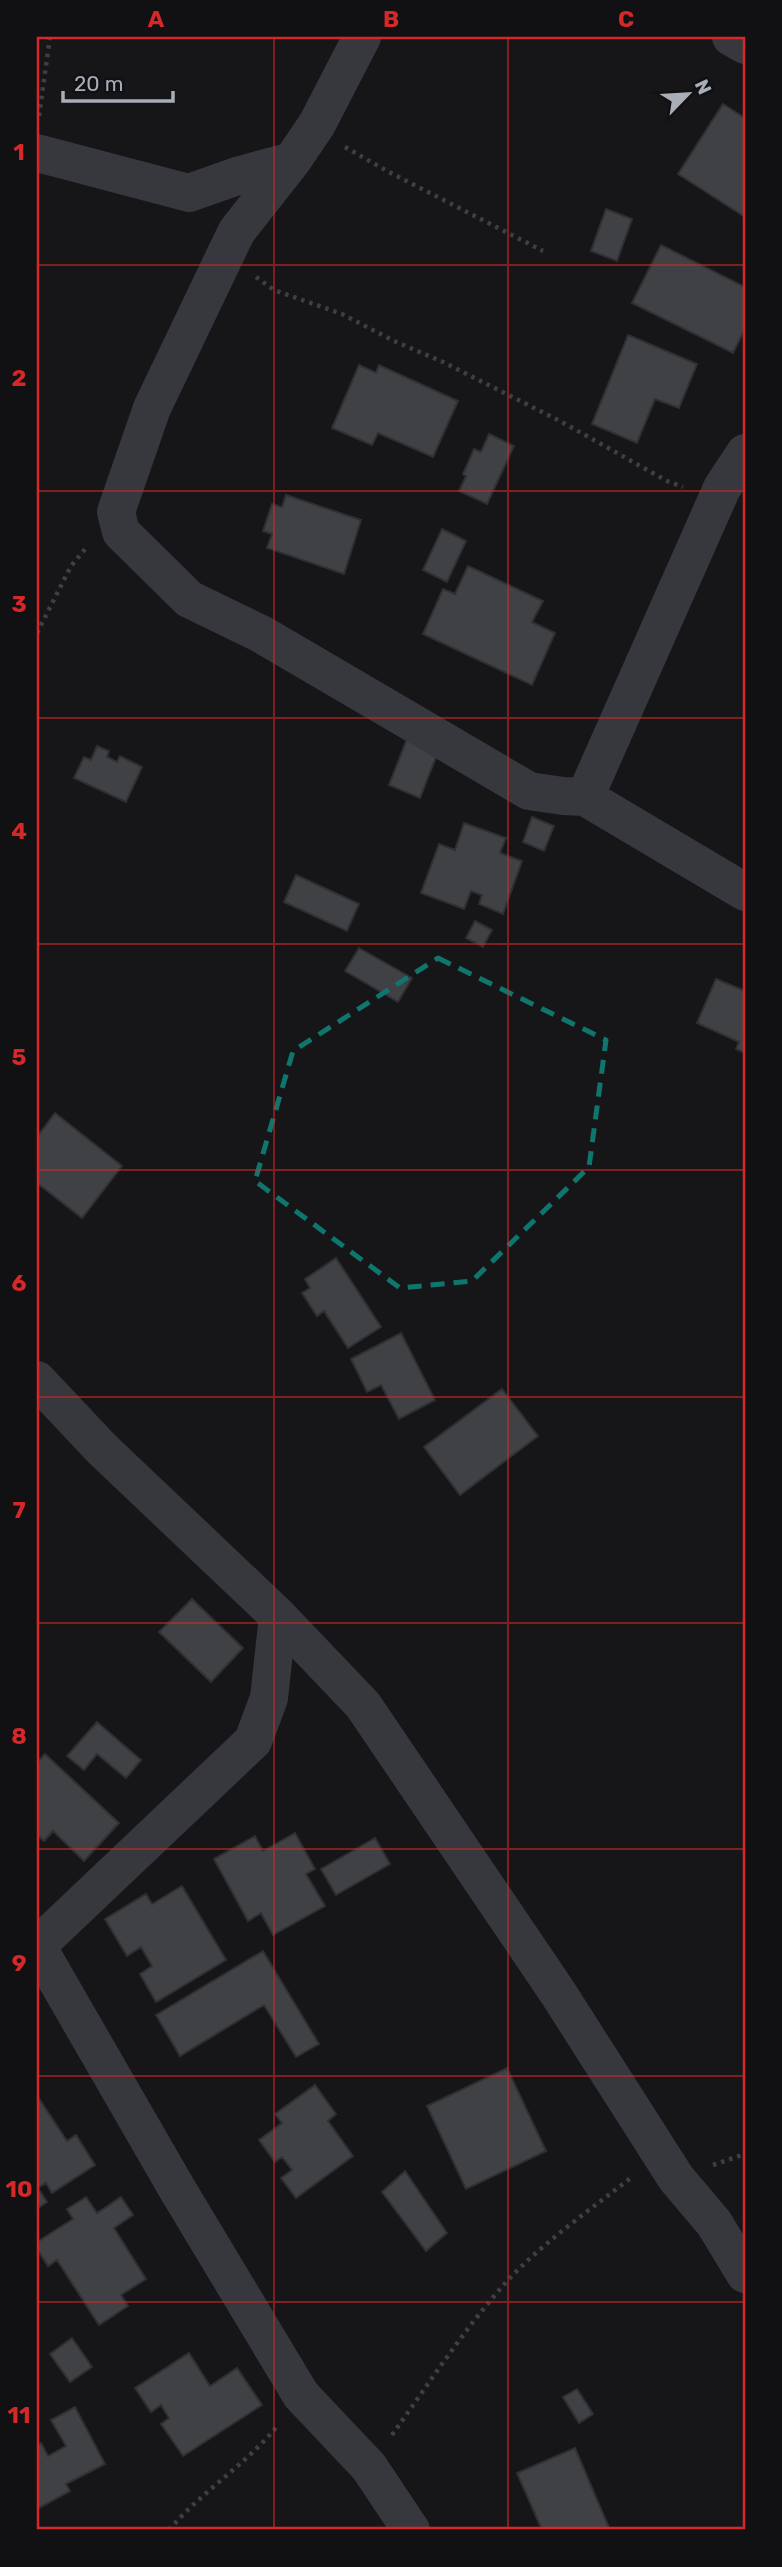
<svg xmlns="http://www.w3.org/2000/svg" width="782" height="2567" font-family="Rubik,sans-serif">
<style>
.building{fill:#404145;stroke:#303034;stroke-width:2}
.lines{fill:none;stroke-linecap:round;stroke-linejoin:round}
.path{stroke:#3d3f44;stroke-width:4.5;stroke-dasharray:3.5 5;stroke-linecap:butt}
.minor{stroke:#37383d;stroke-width:38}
.marked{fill:none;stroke:#0f766e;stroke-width:5;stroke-dasharray:14 9;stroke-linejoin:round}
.grid{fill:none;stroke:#d62828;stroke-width:2;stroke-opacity:0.55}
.neatline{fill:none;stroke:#d62828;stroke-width:2.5}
.grid-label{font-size:23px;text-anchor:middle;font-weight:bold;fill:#d62828}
</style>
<rect width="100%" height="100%" fill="#161618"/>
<!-- building -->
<path class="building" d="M723,104L745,118V217L678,174Z
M606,209L632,219L617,261L591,251Z
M661,245L745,287V329L733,353L632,303Z
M628,335L697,364L679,408L655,399L637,443L592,424Z
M359,365L376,373L379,365L458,401L433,457L378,433L372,445L332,428Z
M489,434L514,446L487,504L459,491L466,476L463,474L474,449L481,452Z
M286,495L361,520L344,574L267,548L272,534L263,531L272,504L282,507Z
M442,529L466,541L447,582L423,570Z
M468,566L543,601L532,622L555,633L532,685L423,634L443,589L455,594Z
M407,739L438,752L420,798L389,785Z
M97,746L109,751L107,757L117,762L120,756L142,767L126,802L74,778L84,757L91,760Z
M532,817L554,826L544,851L523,842Z
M464,823L506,838L500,853L522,861L503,914L479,904L482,895L471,891L464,909L421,893L439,844L455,850Z
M296,875L359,904L347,931L284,902Z
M475,921L492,930L483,947L466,938Z
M359,948L412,978L398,1002L345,971Z
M716,979L745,991V1053L736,1049L739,1042L697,1023Z
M55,1113L122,1166L82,1218L37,1183V1137Z
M336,1258L381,1327L348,1348L324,1311L317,1316L302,1293L310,1288L305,1279Z
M401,1333L435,1400L399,1419L381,1385L367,1392L351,1359Z
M502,1389L538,1436L460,1495L424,1447Z
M192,1599L243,1648L211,1682L159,1632Z
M97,1722L141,1760L126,1778L97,1754L84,1770L67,1756Z
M45,1754L119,1823L84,1861L53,1831L44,1841L37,1835V1763Z
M295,1833L315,1869L306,1874L325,1906L273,1935L261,1913L248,1921L214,1859L255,1836L263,1851Z
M375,1838L390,1864L336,1895L321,1869Z
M182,1886L226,1960L156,2002L140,1974L152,1966L141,1947L127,1956L105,1919L146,1894L152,1904Z
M263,1951L319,2044L296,2057L264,2005L180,2056L156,2015Z
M507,2068L546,2151L466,2189L427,2106Z
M315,2085L336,2114L328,2121L353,2156L296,2198L281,2178L292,2170L282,2157L275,2162L259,2140L282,2123L275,2114Z
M38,2097L67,2141L76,2135L95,2165L52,2193L46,2183L38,2188L47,2202L37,2209Z
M405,2171L447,2233L426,2251L382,2192Z
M86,2197L97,2213L121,2197L133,2215L114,2228L146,2279L121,2295L128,2306L99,2325L57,2260L48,2266L37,2249V2242L73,2219L67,2209Z
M72,2338L92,2367L70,2382L50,2354Z
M189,2353L210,2386L237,2368L262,2405L183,2456L161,2424L169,2418L161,2405L151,2412L135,2388Z
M577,2389L593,2414L579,2423L563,2397Z
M75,2407L105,2464L66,2484L70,2491L37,2509V2445L41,2443L48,2456L66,2446L51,2420Z
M575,2448L610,2530H542L517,2473Z"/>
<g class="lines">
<!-- path -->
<path class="path" d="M39,116L50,37
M345,147L387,171L543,251
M256,277L274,290L342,314L394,341L443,362L560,421L667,481L683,487
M37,633L71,566L86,548
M713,2165L745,2154
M392,2435C427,2386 461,2334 501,2288C535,2248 590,2210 632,2177
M169,2530C202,2491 247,2464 279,2424"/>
<!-- minor -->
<path class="minor" d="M362,37L317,124L292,161L237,231L232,241L152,408L116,512L121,532L189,599L261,634L529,791L563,796L585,797L722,488L745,453
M731,37L745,45
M37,153L189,193L240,175L292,161
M585,797L745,892
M37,1380L102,1449L278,1616L363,1705L558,1993L676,2178L714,2223L745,2274
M37,1946L176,2187L301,2395L369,2467L411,2530
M37,1946L253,1741L269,1698L278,1616"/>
</g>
<!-- marked area -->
<path class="marked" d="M438,958L606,1040L589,1167L472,1281L400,1288L255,1181L293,1051Z"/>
<!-- grid -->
<path class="grid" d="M274,37V2530M508,37V2530M37,265H745M37,491H745M37,718H745M37,944H745M37,1170H745M37,1397H745M37,1623H745M37,1849H745M37,2076H745M37,2302H745"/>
<!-- border -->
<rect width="782" height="2567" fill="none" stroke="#111113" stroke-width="77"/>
<!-- north arrow -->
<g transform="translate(688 94) rotate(65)" stroke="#111113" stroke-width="5" paint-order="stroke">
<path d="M0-5L12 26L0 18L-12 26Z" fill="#a8adb8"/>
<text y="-10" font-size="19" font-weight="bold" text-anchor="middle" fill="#a8adb8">N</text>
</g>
<!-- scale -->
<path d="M63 91v10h110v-10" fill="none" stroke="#a8adb8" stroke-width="3.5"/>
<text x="74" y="91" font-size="21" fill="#a8adb8" stroke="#111113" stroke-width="5" paint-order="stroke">20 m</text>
<rect x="38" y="38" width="706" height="2490" class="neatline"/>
<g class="grid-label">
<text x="156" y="27">A</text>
<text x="391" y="27">B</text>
<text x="626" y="27">C</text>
<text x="19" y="160">1</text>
<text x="19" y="386">2</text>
<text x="19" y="612">3</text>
<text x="19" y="839">4</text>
<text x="19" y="1065">5</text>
<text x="19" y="1291">6</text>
<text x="19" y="1518">7</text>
<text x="19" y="1744">8</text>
<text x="19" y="1971">9</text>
<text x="19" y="2197">10</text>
<text x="19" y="2423">11</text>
</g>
</svg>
